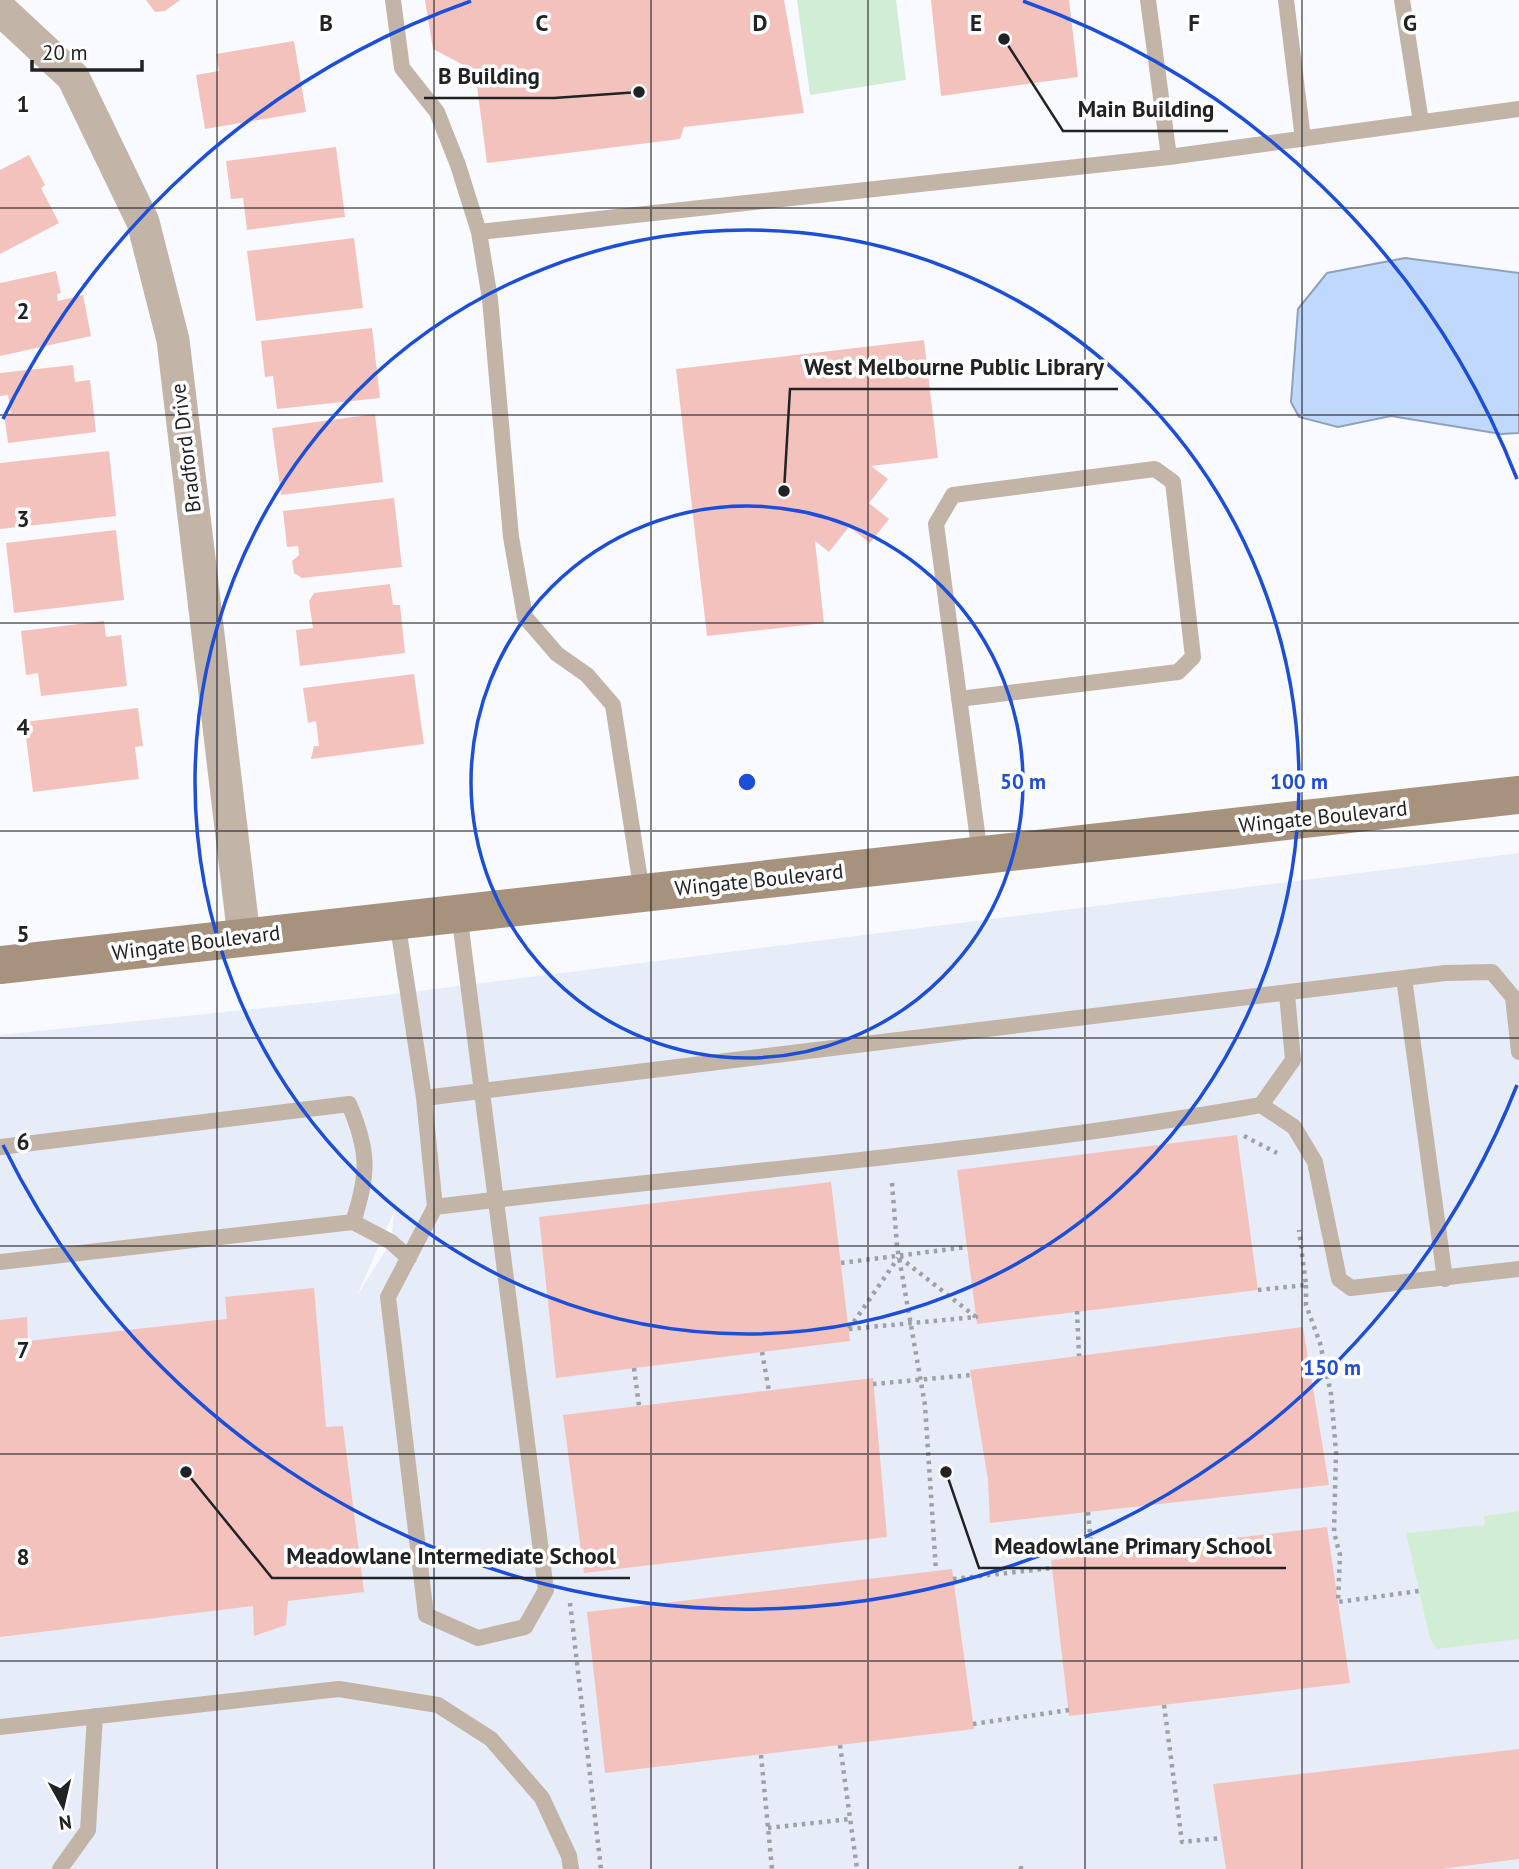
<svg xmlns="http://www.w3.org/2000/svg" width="1519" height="1869" font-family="'PT Sans',sans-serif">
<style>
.built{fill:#e7edf8;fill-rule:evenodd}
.green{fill:#d2edd6}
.water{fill:#bfd8fc;stroke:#90a1bb;stroke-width:2}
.building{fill:#f3c2bd}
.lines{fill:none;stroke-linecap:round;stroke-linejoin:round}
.path{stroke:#9fa1a5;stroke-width:4.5;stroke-dasharray:3.5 5;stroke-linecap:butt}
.lane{stroke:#c2b4a6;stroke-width:16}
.street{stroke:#c2b4a6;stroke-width:33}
.secondary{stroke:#a6927d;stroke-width:38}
.grid{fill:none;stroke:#212224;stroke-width:2;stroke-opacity:0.55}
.ring{fill:none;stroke:#1d4ed8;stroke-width:3.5}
.labels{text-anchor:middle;stroke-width:7;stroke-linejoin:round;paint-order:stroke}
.street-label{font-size:21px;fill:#212224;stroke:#fff}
.grid-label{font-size:23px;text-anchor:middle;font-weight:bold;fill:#212224;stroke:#fff;stroke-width:7;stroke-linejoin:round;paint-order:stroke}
.centre{fill:#1d4ed8;stroke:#fff;stroke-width:3.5}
.ring-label{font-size:21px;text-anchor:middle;font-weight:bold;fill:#1d4ed8;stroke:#fff;stroke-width:7;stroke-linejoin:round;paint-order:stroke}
.leader{fill:none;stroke:#212224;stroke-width:2.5}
.callout-dot{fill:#212224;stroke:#fff;stroke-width:2.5}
.callout-label{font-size:23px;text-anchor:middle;font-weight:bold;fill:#212224;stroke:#fff;stroke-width:7;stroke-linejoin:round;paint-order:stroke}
</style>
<rect width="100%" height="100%" fill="#f8faff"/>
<!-- built -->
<path class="built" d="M1519,853V1869H0V1035L370,997ZM394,1212L391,1242L358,1294V1293Z"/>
<!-- green -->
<path class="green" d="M797,0H896L906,80L810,95Z
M1519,1511V1639L1437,1649L1430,1639L1406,1533L1485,1525L1484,1516Z"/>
<!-- water -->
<path class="water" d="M1405,258L1519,273V433L1501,434L1391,416L1338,427L1299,417L1291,402L1298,309L1327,273Z"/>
<!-- building -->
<path class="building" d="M146,0H180L165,11L155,12Z
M425,0H784L804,113L684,127L680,139L487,163L475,71L433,49Z
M931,0H1069L1078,77L941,96Z
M294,41L306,112L205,129L196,75L219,71L216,54Z
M336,147L345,217L247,230L243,198L231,199L226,161Z
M29,155L45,185L41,188L59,223L0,254V170Z
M354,238L363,308L256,321L247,251Z
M56,271L61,293L57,294L58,301L83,295L91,336L0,356V283Z
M372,328L380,398L277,409L273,376L265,377L261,341Z
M924,340L938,458L871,466L888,479L869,503L889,519L870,543L849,527L829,552L815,541L824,623L707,636L676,369Z
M73,365L75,382L90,380L96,432L8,443L4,414L11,413L8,395L0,396V373Z
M375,414L383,482L281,495L272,428Z
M109,451L116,516L0,529V463Z
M394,498L402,567L302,578L294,573L292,561L299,555L298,546L287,547L283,511Z
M116,530L124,600L14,613L6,543Z
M390,584L393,605H400L405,653L300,666L296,630L313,628L309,601L314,593Z
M104,621L106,637L121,635L127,686L41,696L38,673L26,675L21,631Z
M414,674L424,744L311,759L314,746H319L316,721L308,723L303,688Z
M138,708L143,746L135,747L139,779L33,792L24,722Z
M1237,1135L1258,1290L977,1324L957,1170Z
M831,1182L850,1341L556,1378L539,1217Z
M314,1288L326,1427L343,1426L364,1592L288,1601L286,1625L254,1636L253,1606L0,1637V1320L27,1317L28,1341L227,1319L225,1297Z
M1303,1327L1329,1485L990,1523L988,1480L970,1370Z
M873,1378L887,1537L584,1573L563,1415Z
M1327,1527L1350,1683L1069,1716L1051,1560Z
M952,1569L974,1729L605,1773L587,1612Z
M1519,1749V1859L1441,1869H1226L1213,1784Z"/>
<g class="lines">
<!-- path -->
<path class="path" d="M1244,1136L1277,1153
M892,1183L897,1246L925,1405L936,1571
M841,1263L967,1247
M1306,1285V1305L1320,1343L1331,1394L1336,1452L1334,1532L1340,1555L1338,1602L1419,1591
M1258,1290L1306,1285L1299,1230
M1077,1311L1079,1356
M849,1329L976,1317L899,1257
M849,1329L898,1258
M762,1352L769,1391
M634,1368L639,1406
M873,1384L971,1375
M1088,1512L1092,1555
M953,1579L1052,1568
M570,1603L601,1869
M1164,1705L1182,1842L1221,1838
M973,1724L1069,1710
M840,1745L857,1869
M761,1755L772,1869
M768,1828L850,1819
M1021,1866V1869"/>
<!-- lane -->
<path class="lane" d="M393,0L402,68L437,112L458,165L479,232L490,299L511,537L525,617L557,654L587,675L613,705L642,893
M1148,0L1169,157
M1286,0L1303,139
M1402,0L1421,122
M479,232L1169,157L1519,109
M959,699L1178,672L1193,657L1173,482L1155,469L953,495L936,524L980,855
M397,920L424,1098L435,1207L388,1297L426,1615L478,1638L525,1627L546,1590L459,913
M1404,978L1445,1279
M424,1098L1445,973L1492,972L1513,997L1519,1052
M1261,1105L1293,1060L1287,994
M0,1147L349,1104C369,1151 369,1174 353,1222
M435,1207C710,1173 988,1153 1261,1105L1294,1127L1315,1162L1339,1279L1351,1288L1519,1269
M0,1262L353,1222L391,1242L409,1258
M0,1727L339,1689L438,1705L491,1739L542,1798L569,1856L571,1869
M60,1869L88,1830L95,1716"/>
<!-- street -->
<path class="street" d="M0,9L73,77L143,222L173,340L244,937"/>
<!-- secondary -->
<path class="secondary" d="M0,965L1519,795"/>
</g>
<!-- grid -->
<path class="grid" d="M217,0V1869M434,0V1869M651,0V1869M868,0V1869M1085,0V1869M1302,0V1869M0,208H1519M0,415H1519M0,623H1519M0,831H1519M0,1038H1519M0,1246H1519M0,1454H1519M0,1661H1519"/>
<!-- distance rings -->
<g class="ring">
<circle cx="747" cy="782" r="276"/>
<circle cx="747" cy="782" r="552"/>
<path d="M1517 1085A828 828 0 0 1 3 1145M3 419A828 828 0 0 1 471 1M1023 1A828 828 0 0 1 1517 479"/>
</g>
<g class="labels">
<!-- street labels -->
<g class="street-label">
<text transform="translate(186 448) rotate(-97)" y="7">Bradford Drive</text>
<text transform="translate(1323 817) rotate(-6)" y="7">Wingate Boulevard</text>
<text transform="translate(759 880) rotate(-6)" y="7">Wingate Boulevard</text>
<text transform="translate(196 943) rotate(-7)" y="7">Wingate Boulevard</text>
</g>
</g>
<g class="grid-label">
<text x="326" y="31">B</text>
<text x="542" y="31">C</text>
<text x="760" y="31">D</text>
<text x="976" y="31">E</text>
<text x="1194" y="31">F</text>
<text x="1410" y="31">G</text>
<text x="23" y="112">1</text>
<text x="23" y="319">2</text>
<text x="23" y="527">3</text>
<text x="23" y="735">4</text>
<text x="23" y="942">5</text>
<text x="23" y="1150">6</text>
<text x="23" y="1358">7</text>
<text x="23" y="1565">8</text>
</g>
<circle cx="747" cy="782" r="10" class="centre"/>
<g class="ring-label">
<text x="1023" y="789">50 m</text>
<text x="1299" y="789">100 m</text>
<text x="1332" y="1375">150 m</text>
</g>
<!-- callouts -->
<path class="leader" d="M639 92L554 98H424M1004 39L1063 131H1228M784 491L790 389H1118M946 1472L979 1568H1286M186 1472L272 1578H630"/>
<g class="callout-dot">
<circle cx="639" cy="92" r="7"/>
<circle cx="1004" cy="39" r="7"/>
<circle cx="784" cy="491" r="7"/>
<circle cx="946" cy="1472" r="7"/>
<circle cx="186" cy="1472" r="7"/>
</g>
<g class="callout-label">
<text x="489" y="84">B Building</text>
<text x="1146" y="117">Main Building</text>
<text x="954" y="375">West Melbourne Public Library</text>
<text x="1133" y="1554">Meadowlane Primary School</text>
<text x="451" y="1564">Meadowlane Intermediate School</text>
</g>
<!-- north arrow -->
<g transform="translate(63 1806) rotate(172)" stroke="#ffffff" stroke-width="5" paint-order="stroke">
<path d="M0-5L12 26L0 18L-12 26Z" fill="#212224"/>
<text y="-10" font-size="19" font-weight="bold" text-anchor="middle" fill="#212224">N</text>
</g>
<!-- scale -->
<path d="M32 60v10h110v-10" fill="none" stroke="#212224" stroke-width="3.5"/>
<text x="42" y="60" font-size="21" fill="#212224" stroke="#ffffff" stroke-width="5" paint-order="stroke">20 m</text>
</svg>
